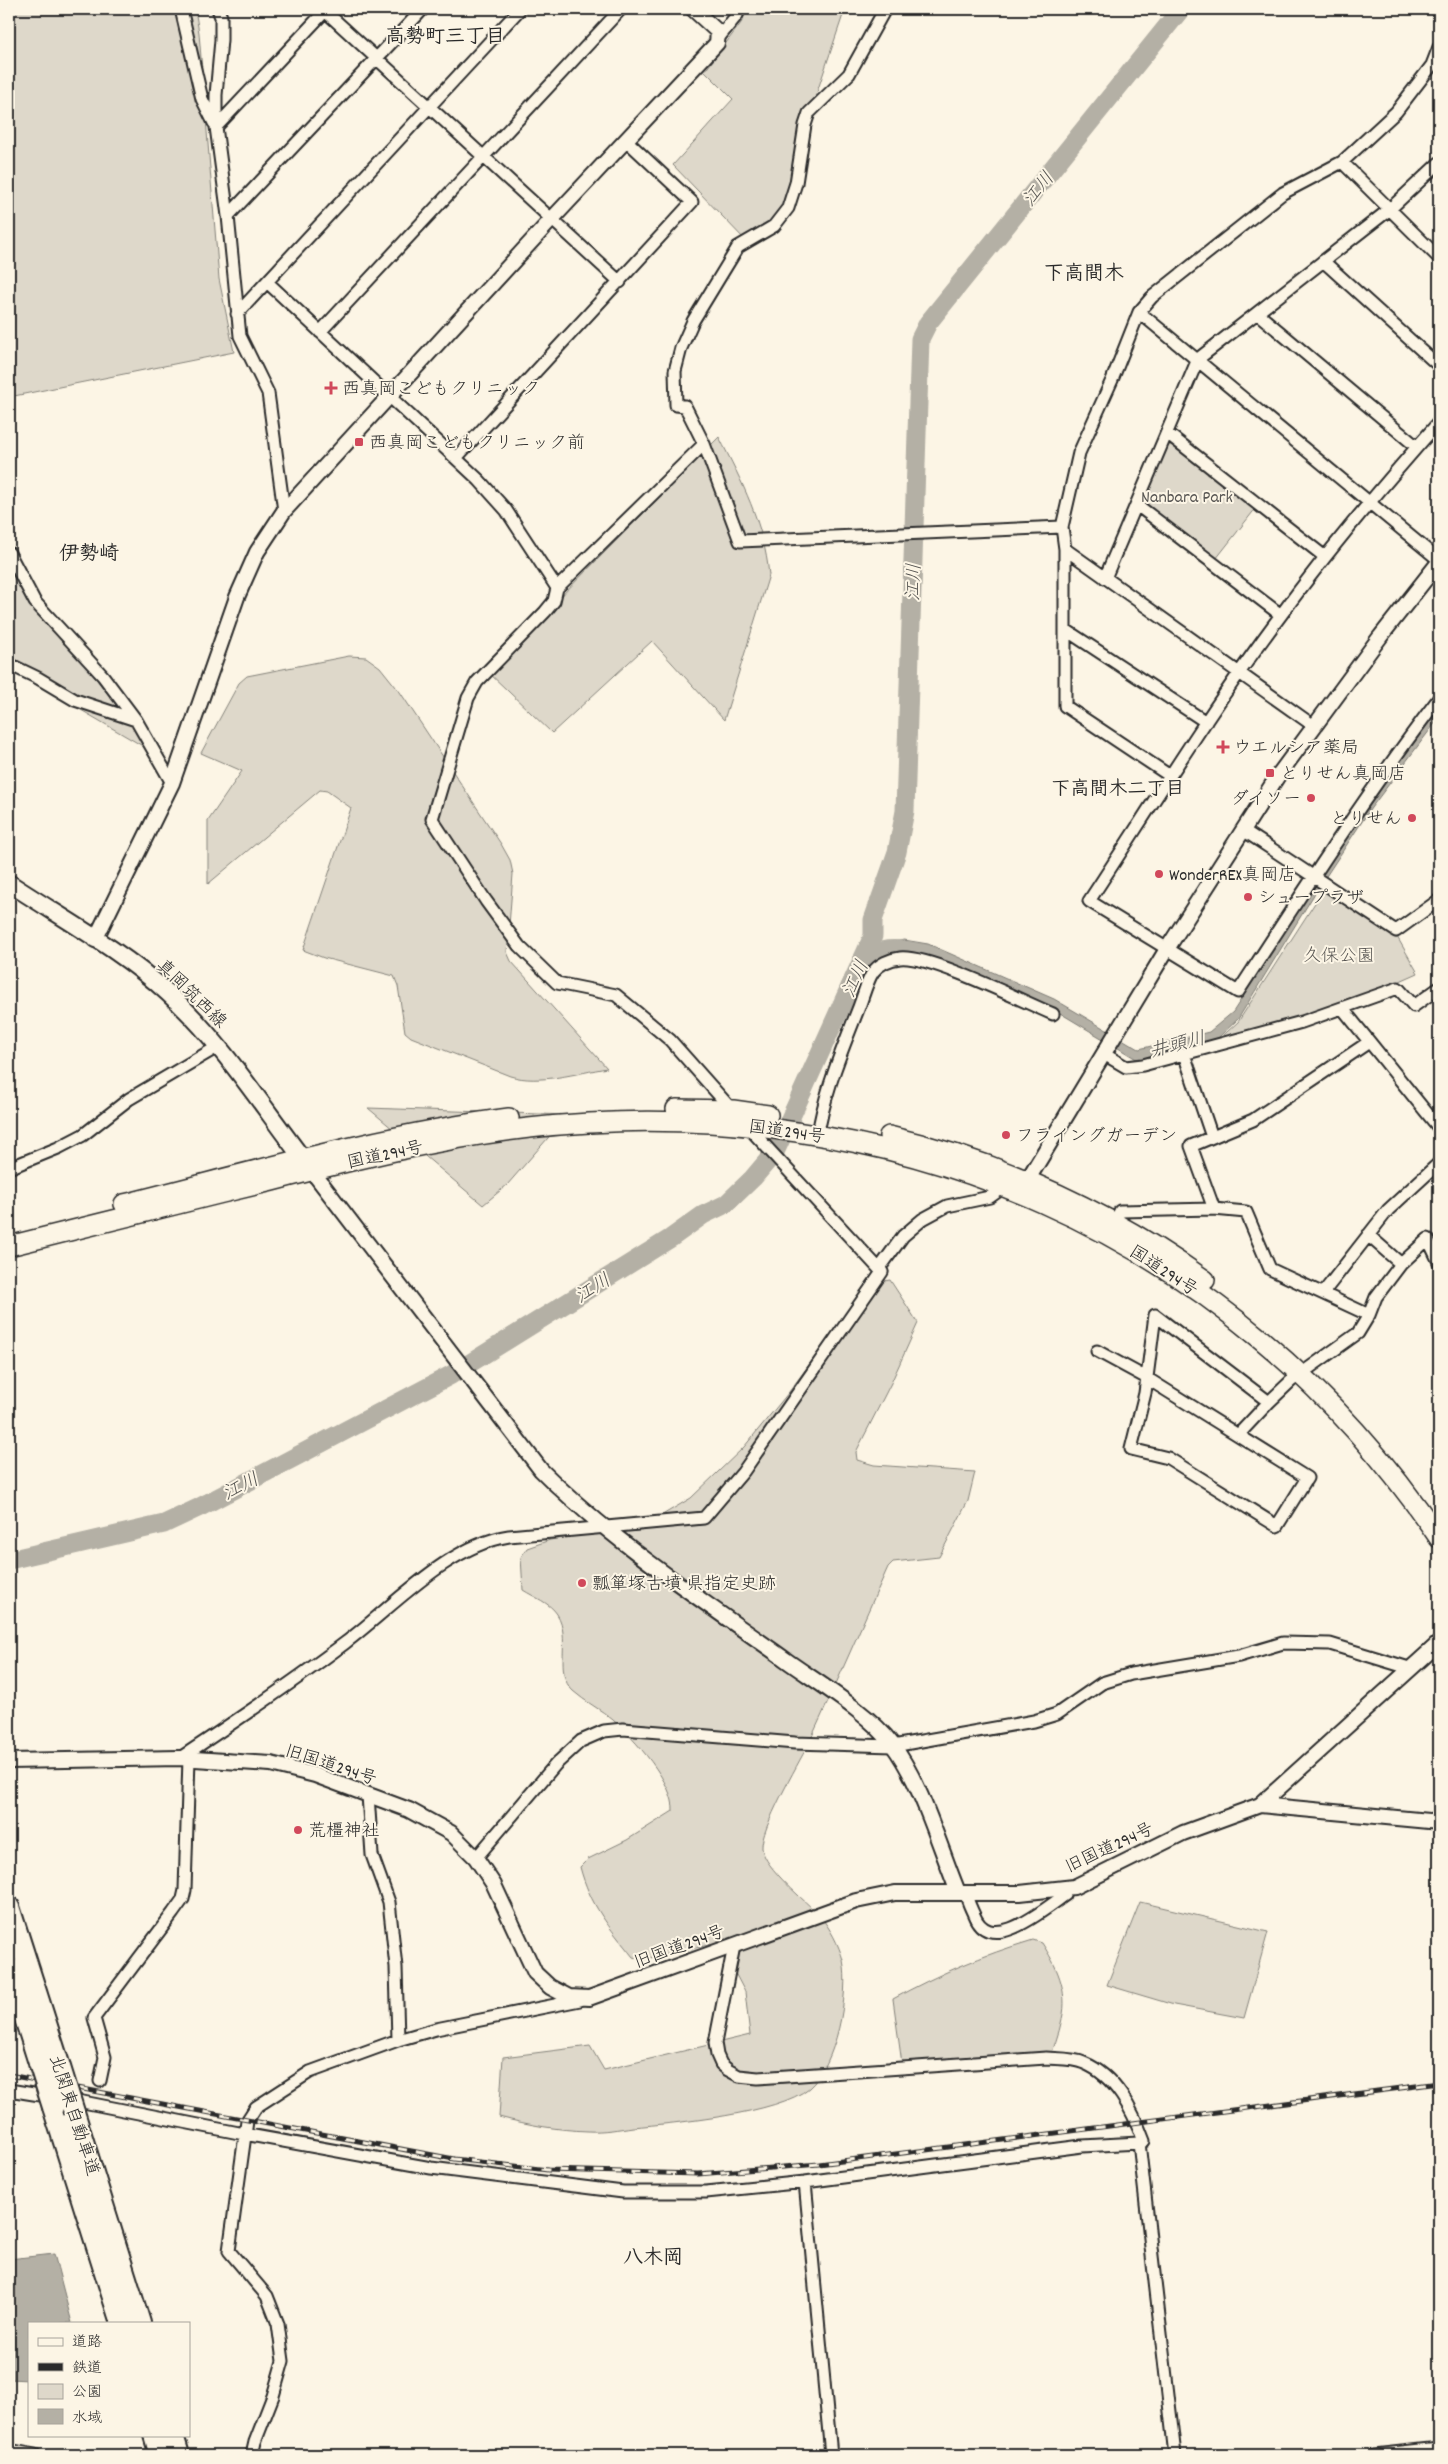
<svg xmlns="http://www.w3.org/2000/svg" width="1448" height="2464" font-family="Dekko,'Klee One',sans-serif">
<style>
.green{fill:#ded8ca;stroke:#84827a}
.water{fill:#b4b0a5;stroke:#7d7b74}
.lines{fill:none;stroke-linecap:round;stroke-linejoin:round}
.river{stroke:#b4b0a5;stroke-width:19}
.minor-casing{stroke:#2b2b2b;stroke-width:15}
.tertiary-casing{stroke:#2b2b2b;stroke-width:18}
.secondary-casing{stroke:#2b2b2b;stroke-width:20}
.trunk-casing{stroke:#2b2b2b;stroke-width:22}
.motorway-casing{stroke:#2b2b2b;stroke-width:24}
.minor{stroke:#fcf5e5;stroke-width:11}
.tertiary{stroke:#fcf5e5;stroke-width:14}
.secondary{stroke:#fcf5e5;stroke-width:16}
.trunk{stroke:#fcf5e5;stroke-width:19}
.motorway{stroke:#fcf5e5;stroke-width:20}
.rail-casing{stroke:#2b2b2b;stroke-width:5}
.rail{stroke:#fcf5e5;stroke-width:3;stroke-dasharray:9;stroke-linecap:butt}
.motorway-bridge-casing{stroke:#2b2b2b;stroke-width:24;stroke-linecap:butt}
.motorway-bridge{stroke:#fcf5e5;stroke-width:20}
.poi-dot{fill:#d1495b;stroke:#fcf5e5;stroke-width:2}
.labels{text-anchor:middle;stroke-width:4;stroke-linejoin:round;paint-order:stroke}
.poi-label{font-size:18px;fill:#2b2b2b;stroke:#fcf5e5;text-anchor:start}
.park-label{font-size:18px;fill:#585653;stroke:#fcf5e5}
.street-label{font-size:18px;fill:#2b2b2b;stroke:#fcf5e5}
.water-label{font-size:19px;font-style:italic;fill:#545350;stroke:#fcf5e5}
.neighbourhood-label{font-size:19px;font-weight:bold;fill:#2b2b2b;stroke:#fcf5e5}
.quarter-label{font-size:20px;font-weight:bold;fill:#2b2b2b;stroke:#fcf5e5}
</style>
<rect width="100%" height="100%" fill="#fcf5e5"/>
<filter id="ink" filterUnits="userSpaceOnUse"><feTurbulence type="fractalNoise" baseFrequency=".02" numOctaves="2"/><feDisplacementMap in="SourceGraphic" scale="10" xChannelSelector="R" yChannelSelector="G"/><feConvolveMatrix kernelMatrix="1 2 1 2 8 2 1 2 1" color-interpolation-filters="sRGB"/></filter>
<g filter="url(#ink)">
<!-- green -->
<path class="green" d="M9,9H195L199,33L219,279L234,352L9,397Z
M748,9H845L815,98L788,208L747,242L673,165L733,99L705,71L741,23Z
M719,437C742,482 764,524 769,575L724,720L652,641L552,733L487,671Z
M1174,444L1256,508L1216,559L1147,507L1144,498L1165,446Z
M9,551L16,567L73,649L153,752L9,668Z
M349,656L366,657L380,667L400,692L501,844L510,860L513,874L507,952L511,961L607,1068C577,1073 539,1085 510,1076L411,1037L405,1032L398,986L394,976L324,958L303,950L351,808L327,791L320,790L208,884V821L242,771L201,753L239,683L247,676Z
M1324,889L1396,935L1418,973L1301,1025L1217,1041L1238,1022Z
M368,1108L568,1115L507,1185L483,1205Z
M890,1280L918,1323L891,1383L856,1452L857,1460L874,1465L975,1472L968,1501L939,1557L893,1562L888,1567C861,1626 836,1686 808,1745C798,1764 760,1830 762,1848C764,1868 806,1901 820,1916C830,1928 839,1945 843,1960C850,1994 836,2065 809,2088C778,2114 675,2123 633,2127C619,2129 603,2132 588,2131C557,2130 529,2125 499,2117L503,2057L590,2046L604,2070L750,2035L745,1992L723,1950L709,1945L641,1960L633,1957C609,1927 590,1905 580,1867L588,1859L627,1840L673,1811C675,1784 633,1737 613,1720C601,1709 585,1702 573,1691C553,1673 572,1637 557,1614C550,1603 534,1597 523,1590L521,1557L527,1548L550,1540L633,1526L659,1517L691,1498L744,1447L789,1392L846,1314L884,1281Z
M1140,1902L1268,1932L1244,2018L1174,2005L1107,1985Z
M1033,1940L1042,1943C1056,1965 1069,1991 1062,2019C1059,2034 1053,2049 1048,2064L903,2071L893,1999C938,1974 983,1955 1033,1940Z"/>
<!-- water -->
<path class="water" d="M1439,708V718L1371,808L1315,893L1238,1019L1218,1038L1138,1060L1050,1007L912,950C893,949 881,956 867,968L877,945L904,940L928,944L1054,999L1139,1049L1209,1032L1233,1012L1342,842Z
M54,2254L72,2323H29V2380L9,2379V2259Z"/>
<g class="lines">
<!-- river -->
<path class="river" d="M874,954C891,944 923,953 941,960
M9,1560L164,1524L200,1507L451,1375L671,1238L703,1215L726,1204L753,1178L775,1152L873,936V920L897,852L905,811L920,339L928,323L1181,9"/>
<defs>
<path id="minor" d="M181,9L202,99L214,123
M218,9L221,17V40L216,95V127L228,216L240,336L268,393L284,511
M885,9L849,74L809,113L805,125L796,183L788,208L774,226L738,247L693,321L681,348L675,371L676,405L685,406L704,444L740,541L1062,527
M325,11L620,282
M720,36L737,15L739,9
M216,127L327,9
M1342,162L1439,258
M228,216L423,9
M1323,261L1439,366
M267,282L479,480L506,510L557,588
M1139,312L1439,560
M1257,313L1417,447
M237,314L520,9
M320,332L621,9
M1439,422C1384,484 1330,548 1281,615C1212,707 1152,805 1089,901L1238,992C1303,892 1367,792 1439,698
M1167,433L1325,557
M704,444L557,588L554,601L545,612L477,682L468,698L432,819L486,901L519,946L557,983L616,995L670,1040L734,1112
M456,458L692,202L627,141
M1137,505L1281,615
M1065,549L1314,726
M9,553L35,602L103,676L136,720L172,783
M1105,578L1198,359L1390,209L1439,163
M1066,630L1206,722
M9,664L38,678L75,700L136,720
M1170,776L1065,706V549L1062,527L1079,453L1112,380L1139,312L1152,297L1283,193L1342,162L1396,112L1432,65L1439,47
M1243,830L1396,931L1439,900
M1343,1009L1439,1128
M1104,1054L1126,1067L1143,1065L1302,1022L1398,988L1414,1006L1439,988
M1184,1054L1212,1137
M820,1123C828,1083 844,1045 859,1007C863,997 867,981 873,972C879,964 890,959 900,958C930,955 1020,1000 1053,1014
M9,1168L58,1148L83,1135L129,1099L219,1046
M1214,1209L1191,1146L1253,1120L1369,1042
M1115,1222L1120,1211L1214,1209L1246,1212L1270,1269L1369,1315
M1368,1235L1401,1264
M879,1269L903,1236L923,1219L947,1206L990,1197L1004,1187
M1323,1293L1388,1210L1439,1163
M1097,1351L1145,1377L1307,1478L1277,1526L1168,1458L1131,1449L1145,1393L1155,1315L1269,1402L1238,1435
M1269,1402L1291,1381L1358,1333L1369,1315L1376,1297L1401,1264L1428,1239L1439,1262
M180,1758C236,1721 292,1683 345,1643C394,1606 447,1546 509,1536L704,1518L743,1472L882,1272L750,1129
M368,1795L372,1855L389,1902L396,1967L398,2040
M476,1858L556,1764L581,1741L604,1731L623,1729L795,1743L893,1746L1034,1721L1057,1714L1102,1683L1131,1674L1239,1656L1283,1643L1330,1644L1409,1668
M966,1893C967,1901 971,1908 974,1915C990,1956 1043,1910 1065,1895L1064,1888
M734,1946L715,2043L717,2055L721,2064L728,2070L739,2076L758,2078L1046,2058C1058,2059 1073,2058 1084,2063C1116,2076 1133,2111 1144,2141
M100,2081L105,2057L94,2018L173,1913L183,1899L185,1890L189,1758
M9,2090L52,2097
M68,2099L244,2134L431,2168L623,2192H706L805,2182L1082,2146L1139,2143L1175,2455
M805,2182L831,2455
M9,2450L35,2455
M252,2455L255,2442L273,2396L283,2361L278,2324L267,2296L229,2251L247,2121L256,2107L310,2072L398,2040L436,2029L580,2000
M1374,2455L1439,2448"/>
<path id="tertiary" d="M95,940L172,783L237,597L257,552L284,511L552,219L717,43L718,32L693,9
M312,1171L541,1470C614,1543 702,1600 786,1660C818,1683 869,1713 892,1744C922,1784 939,1846 958,1892
M1022,1189L1167,949L1277,777L1380,637L1439,562
M9,1761L180,1758L271,1764L315,1775L409,1810L451,1833L476,1858L494,1885L535,1973L550,1987L569,1997L589,1998L856,1901L895,1893H1020L1074,1887L1183,1833L1260,1805L1439,1822
M1260,1805L1439,1643"/>
<path id="secondary" d="M9,883C62,918 121,950 168,993C223,1043 263,1108 309,1167"/>
<path id="trunk" d="M676,1109L733,1110L768,1115
M889,1136C1004,1163 1110,1212 1205,1280
M124,1204C252,1172 378,1135 509,1118
M9,1246C96,1224 184,1202 272,1181C356,1159 442,1138 529,1128C893,1087 1233,1233 1439,1538"/>
<path id="motorway" d="M9,1907L59,2064
M9,1968L39,2063
M53,2107L121,2323
M74,2112L140,2323
M154,2435L160,2455
M173,2435L179,2455"/>
</defs>
<!-- minor casing -->
<use href="#minor" class="minor-casing"/>
<!-- tertiary casing -->
<use href="#tertiary" class="tertiary-casing"/>
<!-- secondary casing -->
<use href="#secondary" class="secondary-casing"/>
<!-- trunk casing -->
<use href="#trunk" class="trunk-casing"/>
<!-- motorway casing -->
<use href="#motorway" class="motorway-casing"/>
<!-- minor -->
<use href="#minor" class="minor"/>
<!-- tertiary -->
<use href="#tertiary" class="tertiary"/>
<!-- secondary -->
<use href="#secondary" class="secondary"/>
<!-- trunk -->
<use href="#trunk" class="trunk"/>
<!-- motorway -->
<use href="#motorway" class="motorway"/>
<defs>
<path id="rail" d="M9,2075L454,2159L548,2170L698,2174L819,2164L1439,2083"/>
</defs>
<!-- rail casing -->
<use href="#rail" class="rail-casing"/>
<!-- rail -->
<use href="#rail" class="rail"/>
<defs>
<path id="motorway-bridge" d="M39,2063L53,2107
M59,2064L74,2112"/>
</defs>
<!-- motorway-bridge casing -->
<use href="#motorway-bridge" class="motorway-bridge-casing"/>
<!-- motorway-bridge -->
<use href="#motorway-bridge" class="motorway-bridge"/>
</g>
</g>
<!-- markers -->
<g class="poi-dot">
<path d="M328.5 380.5h5v5h5v5h-5v5h-5v-5h-5v-5h5z"/>
<rect x="354" y="437" width="10" height="10" rx="2.5"/>
<path d="M1220.5 739.5h5v5h5v5h-5v5h-5v-5h-5v-5h5z"/>
<rect x="1265" y="768" width="10" height="10" rx="2.5"/>
<circle cx="1311" cy="798" r="5"/>
<circle cx="1412" cy="818" r="5"/>
<circle cx="1159" cy="874" r="5"/>
<circle cx="1248" cy="897" r="5"/>
<circle cx="1006" cy="1135" r="5"/>
<circle cx="582" cy="1583" r="5"/>
<circle cx="298" cy="1830" r="5"/>
</g>
<g class="labels">
<!-- poi labels -->
<g class="poi-label">
<text x="342" y="394">西真岡こどもクリニック</text>
<text x="369" y="448">西真岡こどもクリニック前</text>
<text x="1233" y="753">ウエルシア薬局</text>
<text x="1280" y="779">とりせん真岡店</text>
<text x="1301" y="804" text-anchor="end">ダイソー</text>
<text x="1402" y="824" text-anchor="end">とりせん</text>
<text x="1169" y="880">WonderREX真岡店</text>
<text x="1258" y="903">シュープラザ</text>
<text x="1016" y="1141">フライングガーデン</text>
<text x="592" y="1589">瓢箪塚古墳 県指定史跡</text>
<text x="308" y="1836">荒橿神社</text>
</g>
<!-- park labels -->
<g class="park-label">
<text x="1187" y="502">Nanbara Park</text>
<text x="1339" y="961">久保公園</text>
</g>
<!-- street labels -->
<g class="street-label">
<text transform="translate(192 993) rotate(44)" y="6">真岡筑西線</text>
<text transform="translate(787 1131) rotate(8)" y="6">国道294号</text>
<text transform="translate(385 1154) rotate(-12)" y="6">国道294号</text>
<text transform="translate(1164 1270) rotate(33)" y="6">国道294号</text>
<text transform="translate(331 1764) rotate(18)" y="6">旧国道294号</text>
<text transform="translate(1109 1847) rotate(-25)" y="6">旧国道294号</text>
<text transform="translate(679 1946) rotate(-20)" y="6">旧国道294号</text>
<text transform="translate(75 2115) rotate(72)" y="6">北関東自動車道</text>
</g>
<!-- water labels -->
<g class="water-label">
<text transform="translate(1037 188) rotate(-51)" y="7">江川</text>
<text transform="translate(912 582) rotate(-88)" y="7">江川</text>
<text transform="translate(854 978) rotate(-65)" y="7">江川</text>
<text transform="translate(1177 1043) rotate(-14)" y="7">井頭川</text>
<text transform="translate(592 1287) rotate(-32)" y="7">江川</text>
<text transform="translate(240 1485) rotate(-27)" y="7">江川</text>
</g>
<!-- neighbourhood labels -->
<g class="neighbourhood-label">
<text x="1118" y="794">下高間木二丁目</text>
</g>
<!-- quarter labels -->
<g class="quarter-label">
<text x="445" y="42">高勢町三丁目</text>
<text x="1084" y="279">下高間木</text>
<text x="89" y="559">伊勢崎</text>
<text x="653" y="2263">八木岡</text>
</g>
</g>
<!-- margin -->
<rect width="1448" height="2464" fill="none" stroke="#fcf5e5" stroke-width="30"/>
<rect x="15" y="15" width="1418" height="2434" fill="none" stroke="#2b2b2b" stroke-width="2" filter="url(#ink)"/>
<!-- legend -->
<rect x="28" y="2322" width="162" height="115" fill="#fcf5e5" stroke="#a8a49b"/>
<rect x="38" y="2338" width="25" height="8" fill="#fcf5e5" stroke="#a8a49b"/>
<text x="72" y="2346" font-size="15" fill="#2b2b2b">道路</text>
<rect x="38" y="2363" width="25" height="8" fill="#2b2b2b" stroke="#a8a49b"/>
<text x="72" y="2372" font-size="15" fill="#2b2b2b">鉄道</text>
<rect x="38" y="2384" width="25" height="15" fill="#ded8ca" stroke="#a8a49b"/>
<text x="72" y="2396" font-size="15" fill="#2b2b2b">公園</text>
<rect x="38" y="2409" width="25" height="15" fill="#b4b0a5" stroke="#a8a49b"/>
<text x="72" y="2422" font-size="15" fill="#2b2b2b">水域</text>
</svg>
